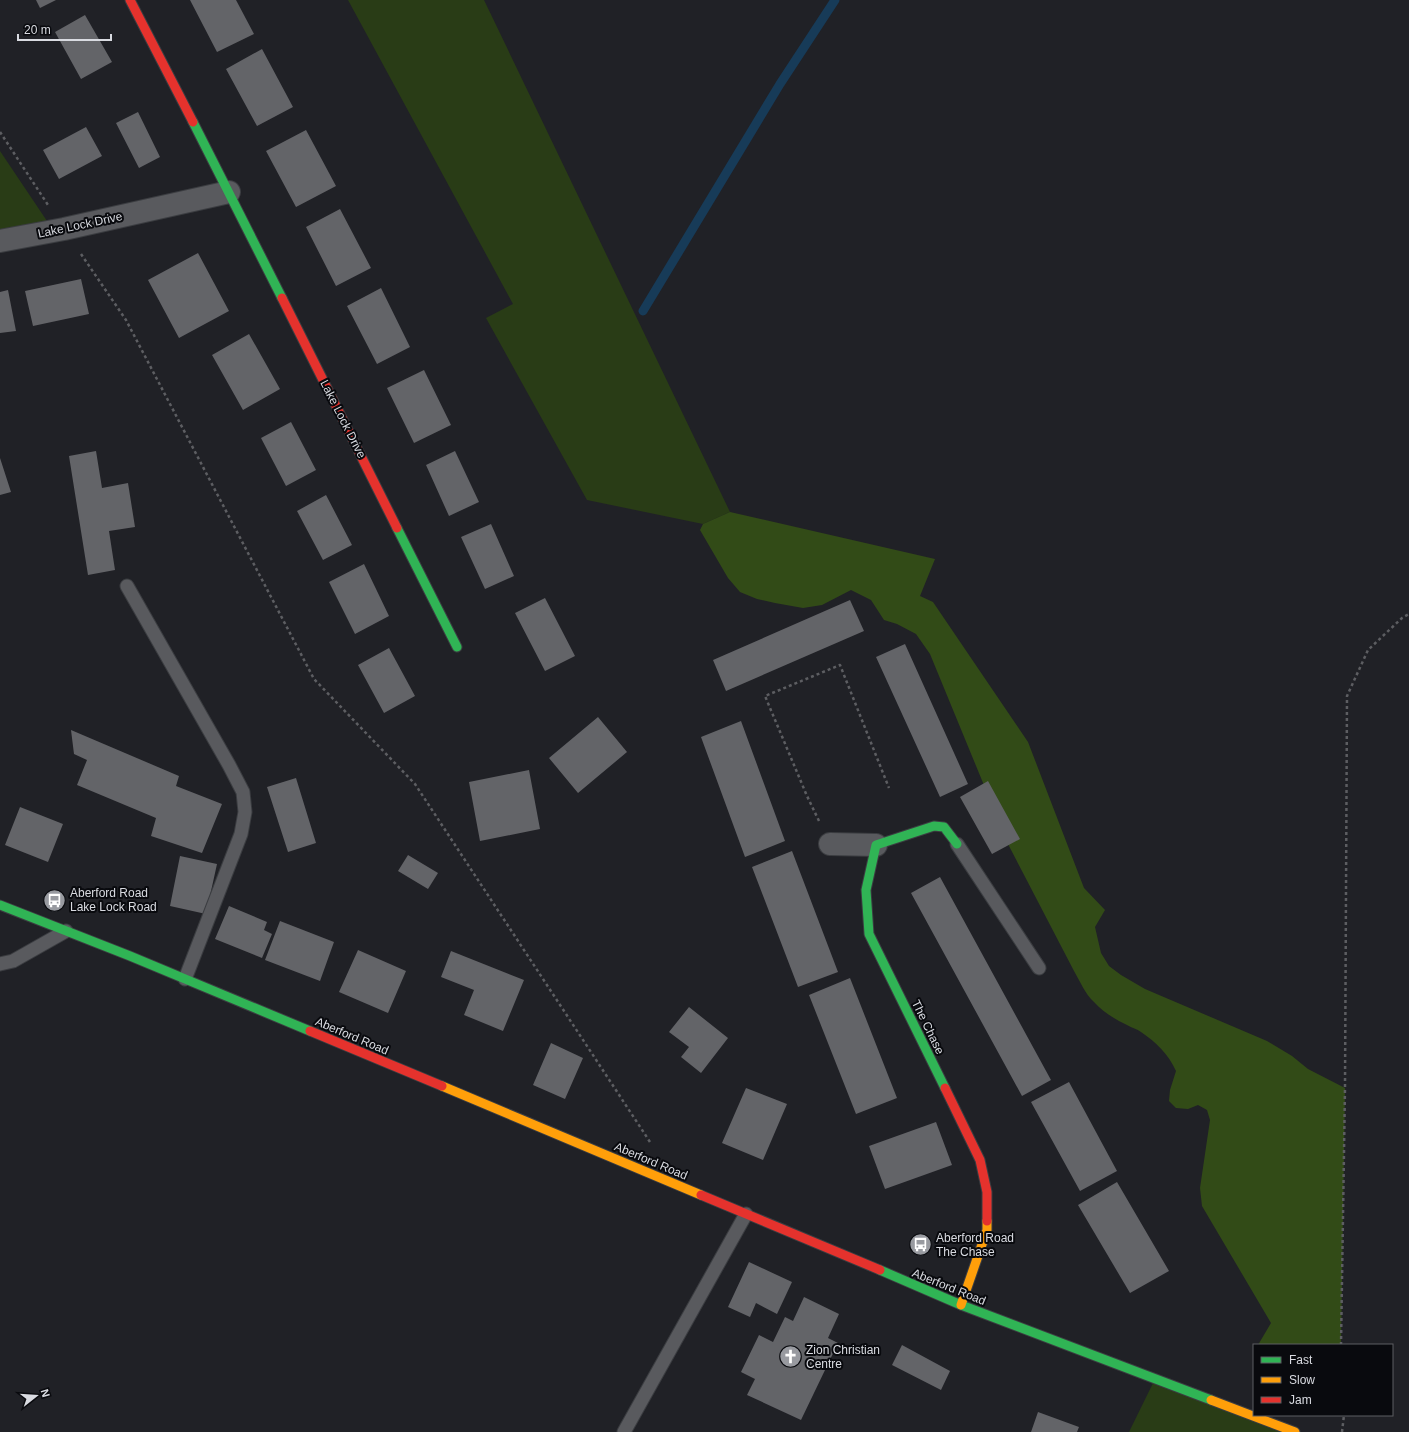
<svg xmlns="http://www.w3.org/2000/svg" width="1409" height="1432" font-family="Helvetica,sans-serif">
<style>
.green{fill:#293c16}
.forest{fill:#324b17}
.lines{fill:none;stroke-linecap:round;stroke-linejoin:round}
.stream{stroke:#173b58;stroke-width:9}
.building{fill:#636468}
.lane-casing{stroke:#3b3d41;stroke-width:15}
.street-casing{stroke:#3b3d41;stroke-width:24}
.fast-casing{stroke:#3b3d41;stroke-width:11}
.slow-casing{stroke:#3b3d41;stroke-width:11}
.jam-casing{stroke:#3b3d41;stroke-width:11}
.path{stroke:#5d5e62;stroke-width:2.5;stroke-dasharray:3 3;stroke-linecap:butt}
.lane{stroke:#595a5e;stroke-width:13}
.street{stroke:#595a5e;stroke-width:22}
.fast{stroke:#30b455;stroke-width:9}
.slow{stroke:#ff9f0a;stroke-width:9}
.jam{stroke:#e5322d;stroke-width:9}
.labels{text-anchor:middle;stroke-width:4;stroke-linejoin:round;paint-order:stroke}
.street-label{font-size:12px;fill:#d9dbe1;stroke:#090a0e}
.poi-label{font-size:12px;fill:#d9dbe1;stroke:#090a0e;text-anchor:start}
</style>
<rect width="100%" height="100%" fill="#202126"/>
<!-- green -->
<path class="green" d="M348,0H484L730,512L703,524L587,500L486,318L513,304Z
M0,151L47,221L0,230Z
M1155,1379L1295,1432H1129Z"/>
<!-- forest -->
<path class="forest" d="M730,512L935,559L920,596L933,602L1028,742L1084,888L1105,910L1095,927L1101,953L1109,966L1121,975L1145,989L1267,1041L1292,1056L1308,1069L1345,1088L1341,1345H1258L1271,1323L1202,1206L1200,1188L1210,1120L1207,1110L1198,1105L1188,1109L1176,1108L1169,1101L1170,1090L1176,1071C1169,1055 1156,1042 1141,1032C1137,1029 1132,1028 1127,1025C1116,1020 1103,1012 1094,1002C1085,994 1080,981 1074,971L1009,846L930,654L916,634L897,624L884,620L871,600L851,590L822,605L803,608L775,603L757,599L740,592L728,578L700,530L703,524Z"/>
<g class="lines">
<!-- stream -->
<path class="stream" d="M643,311L780,84L835,0"/>
</g>
<!-- building -->
<path class="building" d="M36,0H56L40,8Z
M190,0H236L254,34L217,52Z
M85,15L112,62L81,79L55,32Z
M262,49L293,107L257,126L226,69Z
M138,112L160,157L139,168L116,123Z
M86,127L102,156L59,179L43,150Z
M306,130L336,186L296,207L266,151Z
M340,209L371,268L336,286L306,227Z
M198,253L229,311L179,338L148,280Z
M81,279L89,314L33,326L25,291Z
M381,288L410,347L377,364L347,306Z
M8,290L16,331L0,333V292Z
M249,334L280,389L243,410L212,355Z
M424,370L451,425L414,443L387,388Z
M291,422L316,470L286,486L261,438Z
M96,451L102,488L128,483L135,527L109,531L115,570L88,575L69,456Z
M455,451L479,502L449,516L426,465Z
M0,458L11,492L0,495Z
M326,495L352,545L323,560L297,511Z
M491,524L514,576L485,589L461,537Z
M364,564L389,616L355,634L329,582Z
M545,598L575,656L545,671L515,613Z
M850,600L864,631L726,691L713,660Z
M905,644L968,784L940,797L876,657Z
M389,648L415,696L384,713L358,665Z
M598,717L627,752L578,793L549,758Z
M741,721L785,841L745,857L701,737Z
M71,730L179,776L176,786L222,804L202,853L151,836L156,818L77,785L87,760L74,754Z
M529,770L540,829L480,841L469,782Z
M296,778L316,843L288,852L267,787Z
M988,781L1020,839L992,854L960,797Z
M20,807L63,824L48,862L5,845Z
M792,851L838,972L798,987L752,867Z
M408,855L438,873L428,889L398,871Z
M180,856L217,864L206,914L170,906Z
M940,877L1051,1080L1022,1096L911,893Z
M229,906L267,922L264,930L272,934L262,958L215,939Z
M280,921L334,942L320,981L265,960Z
M358,950L406,971L388,1013L339,992Z
M451,951L524,980L503,1031L464,1015L474,990L441,977Z
M850,978L897,1098L856,1114L809,995Z
M689,1007L728,1038L701,1073L681,1057L689,1047L669,1032Z
M551,1043L583,1058L565,1099L533,1085Z
M1069,1082L1117,1171L1080,1191L1031,1102Z
M746,1088L787,1104L763,1160L722,1143Z
M936,1122L952,1165L885,1189L869,1146Z
M1117,1182L1169,1271L1130,1293L1078,1205Z
M749,1262L792,1282L777,1314L756,1303L750,1317L728,1307Z
M804,1297L839,1314L828,1338L838,1343L801,1420L747,1395L755,1379L741,1372L759,1335L773,1342L785,1317L793,1321Z
M902,1345L950,1371L941,1390L892,1365Z
M1038,1412L1079,1427L1077,1432H1031Z"/>
<g class="lines">
<defs>
<path id="lane" d="M127,586L229,765L243,792L245,812L241,834L185,979
M957,844L1039,968
M0,964L13,961L66,931
M624,1432L746,1214"/>
<path id="street" d="M0,241L64,229L229,192
M830,844L876,845"/>
<path id="fast" d="M193,122L282,298
M397,528L457,647
M0,905L130,956L310,1031
M945,1088L869,934L866,890L876,845L934,826L944,827L957,844
M880,1270L961,1305L1211,1400"/>
<path id="slow" d="M442,1086L701,1195
M961,1305L987,1230V1221
M1211,1400L1295,1432"/>
<path id="jam" d="M130,0L193,122
M282,298L397,528
M310,1031L442,1086
M945,1088L980,1160L987,1192V1221
M701,1195L880,1270"/>
</defs>
<!-- lane casing -->
<use href="#lane" class="lane-casing"/>
<!-- street casing -->
<use href="#street" class="street-casing"/>
<!-- fast casing -->
<use href="#fast" class="fast-casing"/>
<!-- slow casing -->
<use href="#slow" class="slow-casing"/>
<!-- jam casing -->
<use href="#jam" class="jam-casing"/>
<!-- path -->
<path class="path" d="M0,132L48,205
M81,254L126,320L314,679L415,784L650,1142
M819,821L807,796L765,696L840,665L889,788
M1341,1345L1345,1088L1347,696L1368,650L1402,618L1409,614
M1342,1432L1344,1415"/>
<!-- lane -->
<use href="#lane" class="lane"/>
<!-- street -->
<use href="#street" class="street"/>
<!-- fast -->
<use href="#fast" class="fast"/>
<!-- slow -->
<use href="#slow" class="slow"/>
<!-- jam -->
<use href="#jam" class="jam"/>
</g>
<!-- icons -->
<defs>
<symbol id="bus-disc" viewBox="-11 -11 22 22"><circle r="9.5" fill="#989aa0" stroke="#090a0e"/><path d="M-5-6H5V4H4V6H2V4H-2V6H-4V4H-5ZM-3.5-4V0h7V-4ZM-3.5 1.2v1.5H-2V1.2ZM2 1.2v1.5H3.5V1.2Z" fill="#fff"/></symbol>
<symbol id="church-disc" viewBox="-11 -11 22 22"><circle r="9.5" fill="#989aa0" stroke="#090a0e"/><path d="M-1.2-6h2.4v3.5h3.3v2.4h-3.3V6h-2.4V-.1h-3.3v-2.4h3.3Z" fill="#fff"/></symbol>
</defs>
<g fill-rule="evenodd">
<use href="#bus-disc" x="42" y="888" width="25" height="25"/>
<use href="#bus-disc" x="908" y="1232" width="25" height="25"/>
<use href="#church-disc" x="778" y="1344" width="25" height="25"/>
</g>
<g class="labels">
<!-- street labels -->
<g class="street-label">
<text transform="translate(80 225) rotate(-12)" y="4">Lake Lock Drive</text>
<text transform="translate(343 419) rotate(63)" y="4">Lake Lock Drive</text>
<text transform="translate(928 1027) rotate(64)" y="4">The Chase</text>
<text transform="translate(352 1036) rotate(23)" y="4">Aberford Road</text>
<text transform="translate(651 1161) rotate(23)" y="4">Aberford Road</text>
<text transform="translate(949 1287) rotate(22)" y="4">Aberford Road</text>
</g>
<!-- poi labels -->
<g class="poi-label">
<text x="70" y="897">Aberford Road<tspan x="70" dy="14">Lake Lock Road</tspan></text>
<text x="936" y="1242">Aberford Road<tspan x="936" dy="14">The Chase</tspan></text>
<text x="806" y="1354">Zion Christian<tspan x="806" dy="14">Centre</tspan></text>
</g>
</g>
<!-- legend -->
<rect x="1253" y="1344" width="140" height="72" fill="#090a0e" stroke="#5c5e62"/>
<rect x="1261" y="1357" width="20" height="6" fill="#30b455" stroke="#5c5e62"/>
<text x="1289" y="1364" font-size="12" fill="#d9dbe1">Fast</text>
<rect x="1261" y="1377" width="20" height="6" fill="#ff9f0a" stroke="#5c5e62"/>
<text x="1289" y="1384" font-size="12" fill="#d9dbe1">Slow</text>
<rect x="1261" y="1397" width="20" height="6" fill="#e5322d" stroke="#5c5e62"/>
<text x="1289" y="1404" font-size="12" fill="#d9dbe1">Jam</text>
<!-- north arrow -->
<g transform="translate(36 1396) rotate(73)" stroke="#090a0e" stroke-width="3" paint-order="stroke">
<path d="M0-3L7 15L0 10L-7 15Z" fill="#d9dbe1"/>
<text y="-6" font-size="11" font-weight="bold" text-anchor="middle" fill="#d9dbe1">N</text>
</g>
<!-- scale -->
<path d="M18 34v6h93v-6" fill="none" stroke="#d9dbe1" stroke-width="2"/>
<text x="24" y="34" font-size="12" fill="#d9dbe1" stroke="#090a0e" stroke-width="3" paint-order="stroke">20 m</text>
</svg>
